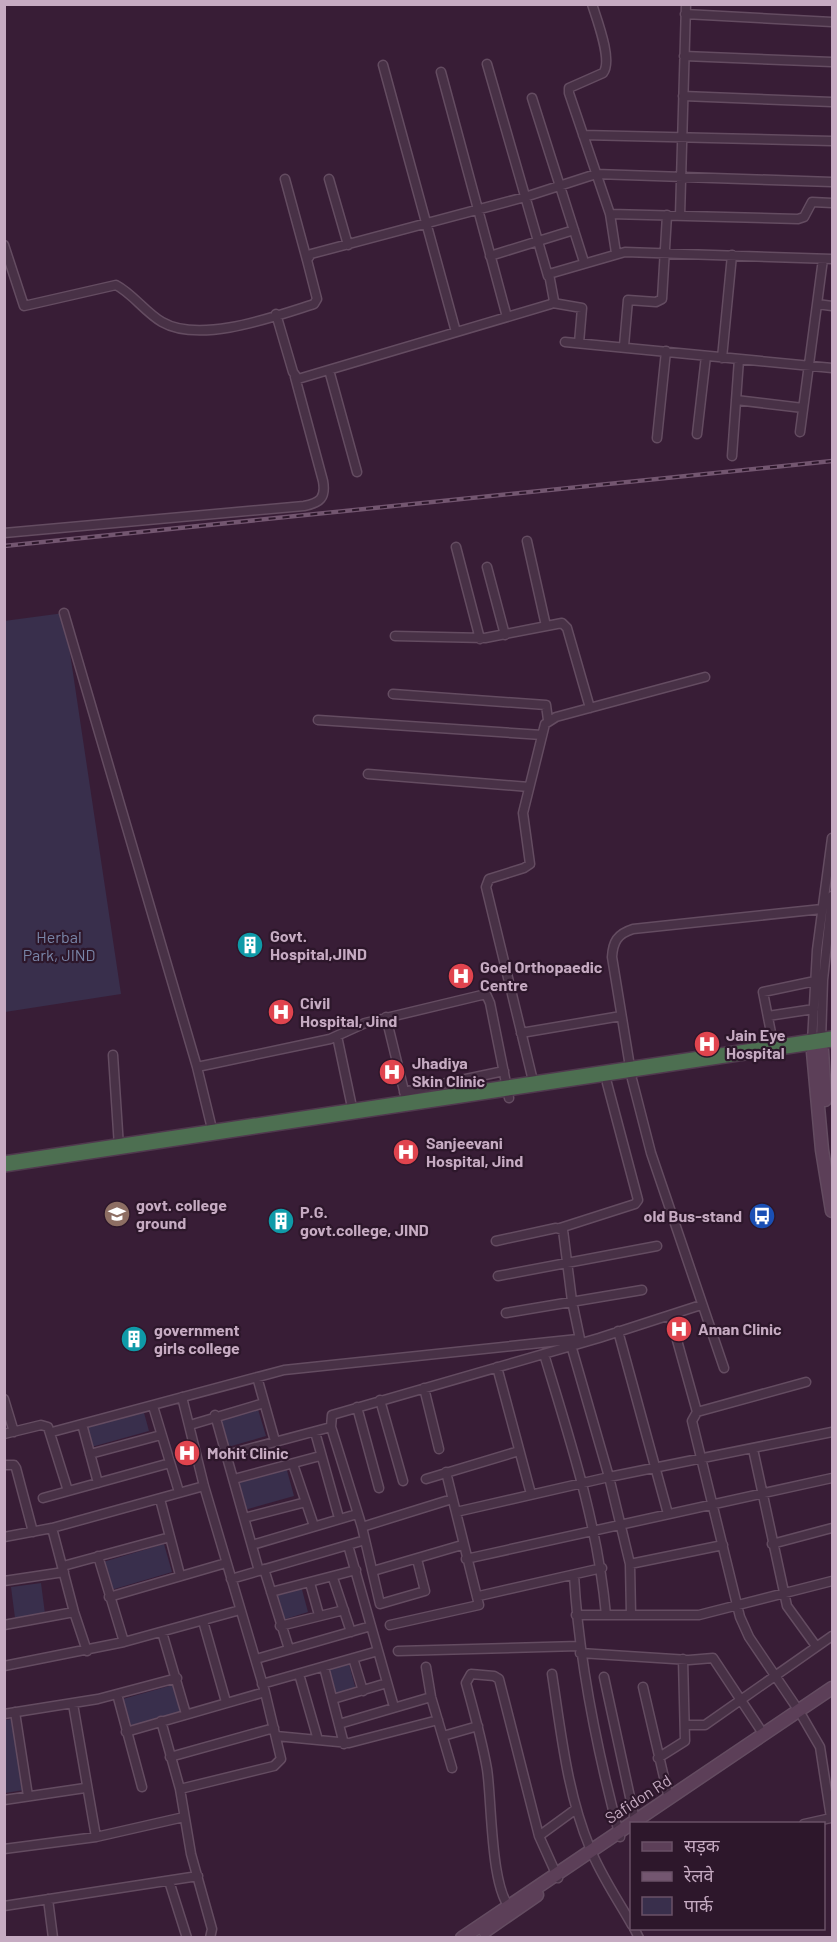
<svg xmlns="http://www.w3.org/2000/svg" width="837" height="1942" font-family="Barlow,'Noto Sans Devanagari',sans-serif">
<style>
.green{fill:#392f4c}
.lines{fill:none;stroke-linecap:round;stroke-linejoin:round}
.street-casing{stroke:#644c61;stroke-width:11}
.secondary-casing{stroke:#644c61;stroke-width:15}
.highway-casing{stroke:#50394e;stroke-width:18}
.street{stroke:#483146;stroke-width:8}
.secondary{stroke:#5c3f58;stroke-width:12}
.highway{stroke:#4d6f51;stroke-width:15}
.rail-casing{stroke:#735670;stroke-width:4.5}
.rail{stroke:#2d172b;stroke-width:2;stroke-dasharray:7;stroke-linecap:butt}
.labels{text-anchor:middle;stroke-width:4.5;stroke-linejoin:round;paint-order:stroke}
.poi-label{font-size:16px;font-weight:bold;fill:#c6abc2;stroke:#2d172b;text-anchor:start}
.park-label{font-size:16px;fill:#7985a7;stroke:#2d172b}
.street-label{font-size:16px;fill:#c6abc2;stroke:#2d172b}
</style>
<rect width="100%" height="100%" fill="#381d36"/>
<!-- green -->
<path class="green" d="M64,613L121,994L5,1012L4,621Z
M257,1406L266,1436L221,1449L212,1419Z
M143,1409L149,1431L84,1449L78,1427Z
M286,1467L294,1496L241,1511L233,1482Z
M164,1544L172,1572L111,1590L103,1562Z
M41,1583L45,1614L15,1618L11,1587Z
M301,1586L308,1612L279,1621L272,1595Z
M349,1664L356,1690L331,1697L324,1671Z
M176,1684L184,1711L131,1726L123,1699Z
M12,1719L24,1790L5,1793V1720Z"/>
<g class="lines">
<defs>
<path id="street" d="M592,4C597,20 613,61 603,73L569,88V93L610,214L616,253
M685,14L832,22
M684,56L832,62
M487,64L548,276
M383,65L456,332
M441,72L507,317
M683,96L832,102
M532,98L584,262
M583,135L832,141
M285,179L307,260
M329,179L348,245
M610,214L798,219L804,217L812,202L832,203
M680,216L686,4
M4,245L24,306L116,285C133,294 145,312 162,322C200,344 273,317 314,304L317,299L307,260L311,254L525,197L596,174L832,182
M490,256L574,230
M553,303L582,308L579,343
M817,304L832,306
M276,314L293,372L298,379L551,304L554,301L549,274L625,252L832,259
M565,342L832,368
M624,346L628,300L656,302L662,299L667,215
M722,358L732,255
M329,370L357,472
M736,400L803,408
M800,432L823,259
M697,434L706,356
M657,438L666,351
M732,456L739,359
M4,533L304,506C320,503 326,498 323,481L295,377
M527,541L546,626
M456,547L480,639
M487,567L505,635
M64,613L197,1067L213,1133
M395,636L485,638L562,623L567,628L590,708
M393,694L546,705L548,720
M318,720L542,735
M368,774L529,787
M768,1016L814,1009
M386,1017L405,1095
M521,1033L621,1016
M337,1036L353,1112
M821,1041L823,980L832,896
M812,1042L817,950L832,838
M774,1048L763,992L815,981
M113,1055L119,1147
M197,1067L330,1039L365,1023L486,994L490,1003L509,1098
M534,1085L486,887L489,879L524,868L530,864L523,813L545,724L556,717L705,677
M404,1092L504,1071
M560,1228L635,1204L638,1200L607,1083
M496,1241L556,1228L563,1230L572,1301L580,1339
M498,1276L657,1246
M506,1313L642,1290
M670,1315L697,1412
M618,1331L668,1514
M571,1345L609,1477L630,1564L631,1615
M544,1354C570,1440 598,1525 606,1615
M497,1367L531,1494
M724,1368L651,1153L632,1079L612,957C613,942 617,934 633,929L822,909
M257,1377L275,1441
M424,1388L439,1449
M4,1399L14,1432
M380,1400L403,1481
M153,1406L179,1492
M357,1407L379,1488
M215,1415L259,1571
M82,1424L98,1483
M190,1425L264,1403
M52,1432L284,1370L578,1339
M315,1432L339,1518
M4,1434L41,1425L48,1427L68,1491
M753,1449L787,1606L816,1646
M90,1454L161,1435
M226,1455L331,1427
M293,1464L314,1526
M4,1465H14L16,1468L33,1532
M234,1479L320,1456
M426,1479L519,1451
M43,1498L170,1463
M160,1499L180,1575
M456,1512L609,1477L832,1432
M244,1518L306,1502
M362,1527L452,1499
M52,1528L74,1612L87,1651
M4,1537L52,1528L204,1486
M772,1544L832,1528
M252,1545L357,1514
M348,1545L394,1707
M98,1556L124,1642
M417,1559L425,1591L380,1604L362,1527L331,1427L332,1415L599,1338L701,1305
M466,1559L832,1478
M630,1564L723,1545
M63,1566L170,1537
M264,1569L289,1649
M373,1571L462,1545
M574,1575C579,1664 597,1751 620,1837
M333,1578L351,1632
M231,1579L365,1540
M4,1581L64,1572
M310,1583L319,1615
M271,1592L356,1570
M479,1596L602,1568
M109,1597L226,1563
M576,1615H699L832,1581
M203,1621L226,1702
M4,1625L74,1612
M390,1625L479,1605L446,1472
M280,1626L344,1610
M162,1632L186,1714
M398,1651L579,1646
M580,1653L689,1660L713,1658L764,1735
M353,1658L363,1691
M256,1659L371,1626
M4,1666L124,1642L240,1610
M324,1667L344,1744
M426,1667L431,1697L452,1768
M299,1674L318,1740
M552,1674C561,1732 567,1793 590,1848C600,1874 618,1900 632,1925
M604,1677L635,1820
M262,1684L378,1651
M643,1687L669,1799
M117,1694L142,1787
M333,1699L387,1683
M73,1704L96,1837
M799,1711L749,1637L740,1617L692,1421L697,1412L806,1382
M15,1712L28,1796
M4,1714L98,1699L177,1678
M802,1716L820,1747L831,1818L804,1824
M161,1721L180,1789L191,1854L212,1929L210,1938
M339,1724L431,1697
M685,1725H705L832,1636
M126,1732L265,1692
M276,1736L349,1743L438,1720
M443,1736L478,1726
M170,1757L274,1728
M658,1758L685,1741L683,1659
M180,1789L274,1766L281,1759L265,1692L204,1486L182,1397
M4,1800L85,1788
M539,1836L576,1809
M4,1849L96,1837L184,1817
M169,1881L187,1938
M48,1899L53,1938
M4,1906L198,1876
M512,1910C490,1891 492,1800 487,1769C482,1740 474,1712 466,1683L471,1674L494,1676L499,1679L539,1836L558,1878
M634,1928L639,1938"/>
<path id="secondary" d="M822,1050L825,1100
M813,1052L822,1150L832,1211
M485,1931L537,1895
M462,1938L832,1688"/>
<path id="highway" d="M4,1164L832,1039"/>
</defs>
<!-- street casing -->
<use href="#street" class="street-casing"/>
<!-- secondary casing -->
<use href="#secondary" class="secondary-casing"/>
<!-- highway casing -->
<use href="#highway" class="highway-casing"/>
<!-- street -->
<use href="#street" class="street"/>
<!-- secondary -->
<use href="#secondary" class="secondary"/>
<!-- highway -->
<use href="#highway" class="highway"/>
<defs>
<path id="rail" d="M4,546L832,461"/>
</defs>
<!-- rail casing -->
<use href="#rail" class="rail-casing"/>
<!-- rail -->
<use href="#rail" class="rail"/>
</g>
<!-- icons -->
<defs>
<symbol id="building-disc" viewBox="-11 -11 22 22"><circle r="9.5" fill="#0f9aa8" stroke="#2d172b"/><path d="M-4-6H4V6H1V3H-1V6H-4ZM-2.5-4.3h1.7v1.8h-1.7ZM.8-4.3h1.7v1.8H.8ZM-2.5-1h1.7V.8h-1.7ZM.8-1h1.7V.8H.8Z" fill="#fff"/></symbol>
<symbol id="hospital-disc" viewBox="-11 -11 22 22"><circle r="9.5" fill="#e0444e" stroke="#2d172b"/><path d="M-5-5h3v3.5h4V-5h3V5h-3V1.5h-4V5h-3Z" fill="#fff"/></symbol>
<symbol id="university-disc" viewBox="-11 -11 22 22"><circle r="9.5" fill="#8d6e63" stroke="#2d172b"/><path d="M0-5L7-2L0 1L-7-2ZM-4 1L0 2.5L4 1V4Q0 6-4 4Z" fill="#fff"/></symbol>
<symbol id="bus-disc" viewBox="-11 -11 22 22"><circle r="9.5" fill="#1a4fb4" stroke="#2d172b"/><path d="M-5-6H5V4H4V6H2V4H-2V6H-4V4H-5ZM-3.5-4V0h7V-4ZM-3.5 1.2v1.5H-2V1.2ZM2 1.2v1.5H3.5V1.2Z" fill="#fff"/></symbol>
</defs>
<g fill-rule="evenodd">
<use href="#building-disc" x="235" y="930" width="30" height="30"/>
<use href="#hospital-disc" x="446" y="961" width="30" height="30"/>
<use href="#hospital-disc" x="266" y="997" width="30" height="30"/>
<use href="#hospital-disc" x="692" y="1029" width="30" height="30"/>
<use href="#hospital-disc" x="377" y="1057" width="30" height="30"/>
<use href="#hospital-disc" x="391" y="1137" width="30" height="30"/>
<use href="#university-disc" x="102" y="1199" width="30" height="30"/>
<use href="#bus-disc" x="747" y="1201" width="30" height="30"/>
<use href="#building-disc" x="266" y="1206" width="30" height="30"/>
<use href="#hospital-disc" x="664" y="1314" width="30" height="30"/>
<use href="#building-disc" x="119" y="1324" width="30" height="30"/>
<use href="#hospital-disc" x="172" y="1438" width="30" height="30"/>
</g>
<g class="labels">
<!-- poi labels -->
<g class="poi-label">
<text x="270" y="942">Govt.<tspan x="270" dy="18">Hospital,JIND</tspan></text>
<text x="480" y="973">Goel Orthopaedic<tspan x="480" dy="18">Centre</tspan></text>
<text x="300" y="1009">Civil<tspan x="300" dy="18">Hospital, Jind</tspan></text>
<text x="726" y="1041">Jain Eye<tspan x="726" dy="18">Hospital</tspan></text>
<text x="412" y="1069">Jhadiya<tspan x="412" dy="18">Skin Clinic</tspan></text>
<text x="426" y="1149">Sanjeevani<tspan x="426" dy="18">Hospital, Jind</tspan></text>
<text x="136" y="1211">govt. college<tspan x="136" dy="18">ground</tspan></text>
<text x="300" y="1218">P.G.<tspan x="300" dy="18">govt.college, JIND</tspan></text>
<text x="742" y="1222" text-anchor="end">old Bus-stand</text>
<text x="698" y="1335">Aman Clinic</text>
<text x="154" y="1336">government<tspan x="154" dy="18">girls college</tspan></text>
<text x="207" y="1459">Mohit Clinic</text>
</g>
<!-- park labels -->
<g class="park-label">
<text x="59" y="943">Herbal<tspan x="59" dy="18">Park, JIND</tspan></text>
</g>
<!-- street labels -->
<g class="street-label">
<text transform="translate(638 1799) rotate(-33)" y="6">Safidon Rd</text>
</g>
</g>
<!-- border -->
<rect width="837" height="1942" fill="none" stroke="#c6abc2" stroke-width="12"/>
<!-- legend -->
<rect x="630" y="1822" width="195" height="108" fill="#2d172b" stroke="#6a5267" stroke-width="1.5"/>
<rect x="642" y="1842" width="30" height="9" fill="#5c3f58" stroke="#6a5267" stroke-width="1.5"/>
<text x="684" y="1852" font-size="18" fill="#c6abc2">सड़क</text>
<rect x="642" y="1872" width="30" height="9" fill="#735670" stroke="#6a5267" stroke-width="1.5"/>
<text x="684" y="1882" font-size="18" fill="#c6abc2">रेलवे</text>
<rect x="642" y="1897" width="30" height="18" fill="#392f4c" stroke="#6a5267" stroke-width="1.5"/>
<text x="684" y="1912" font-size="18" fill="#c6abc2">पार्क</text>
</svg>
